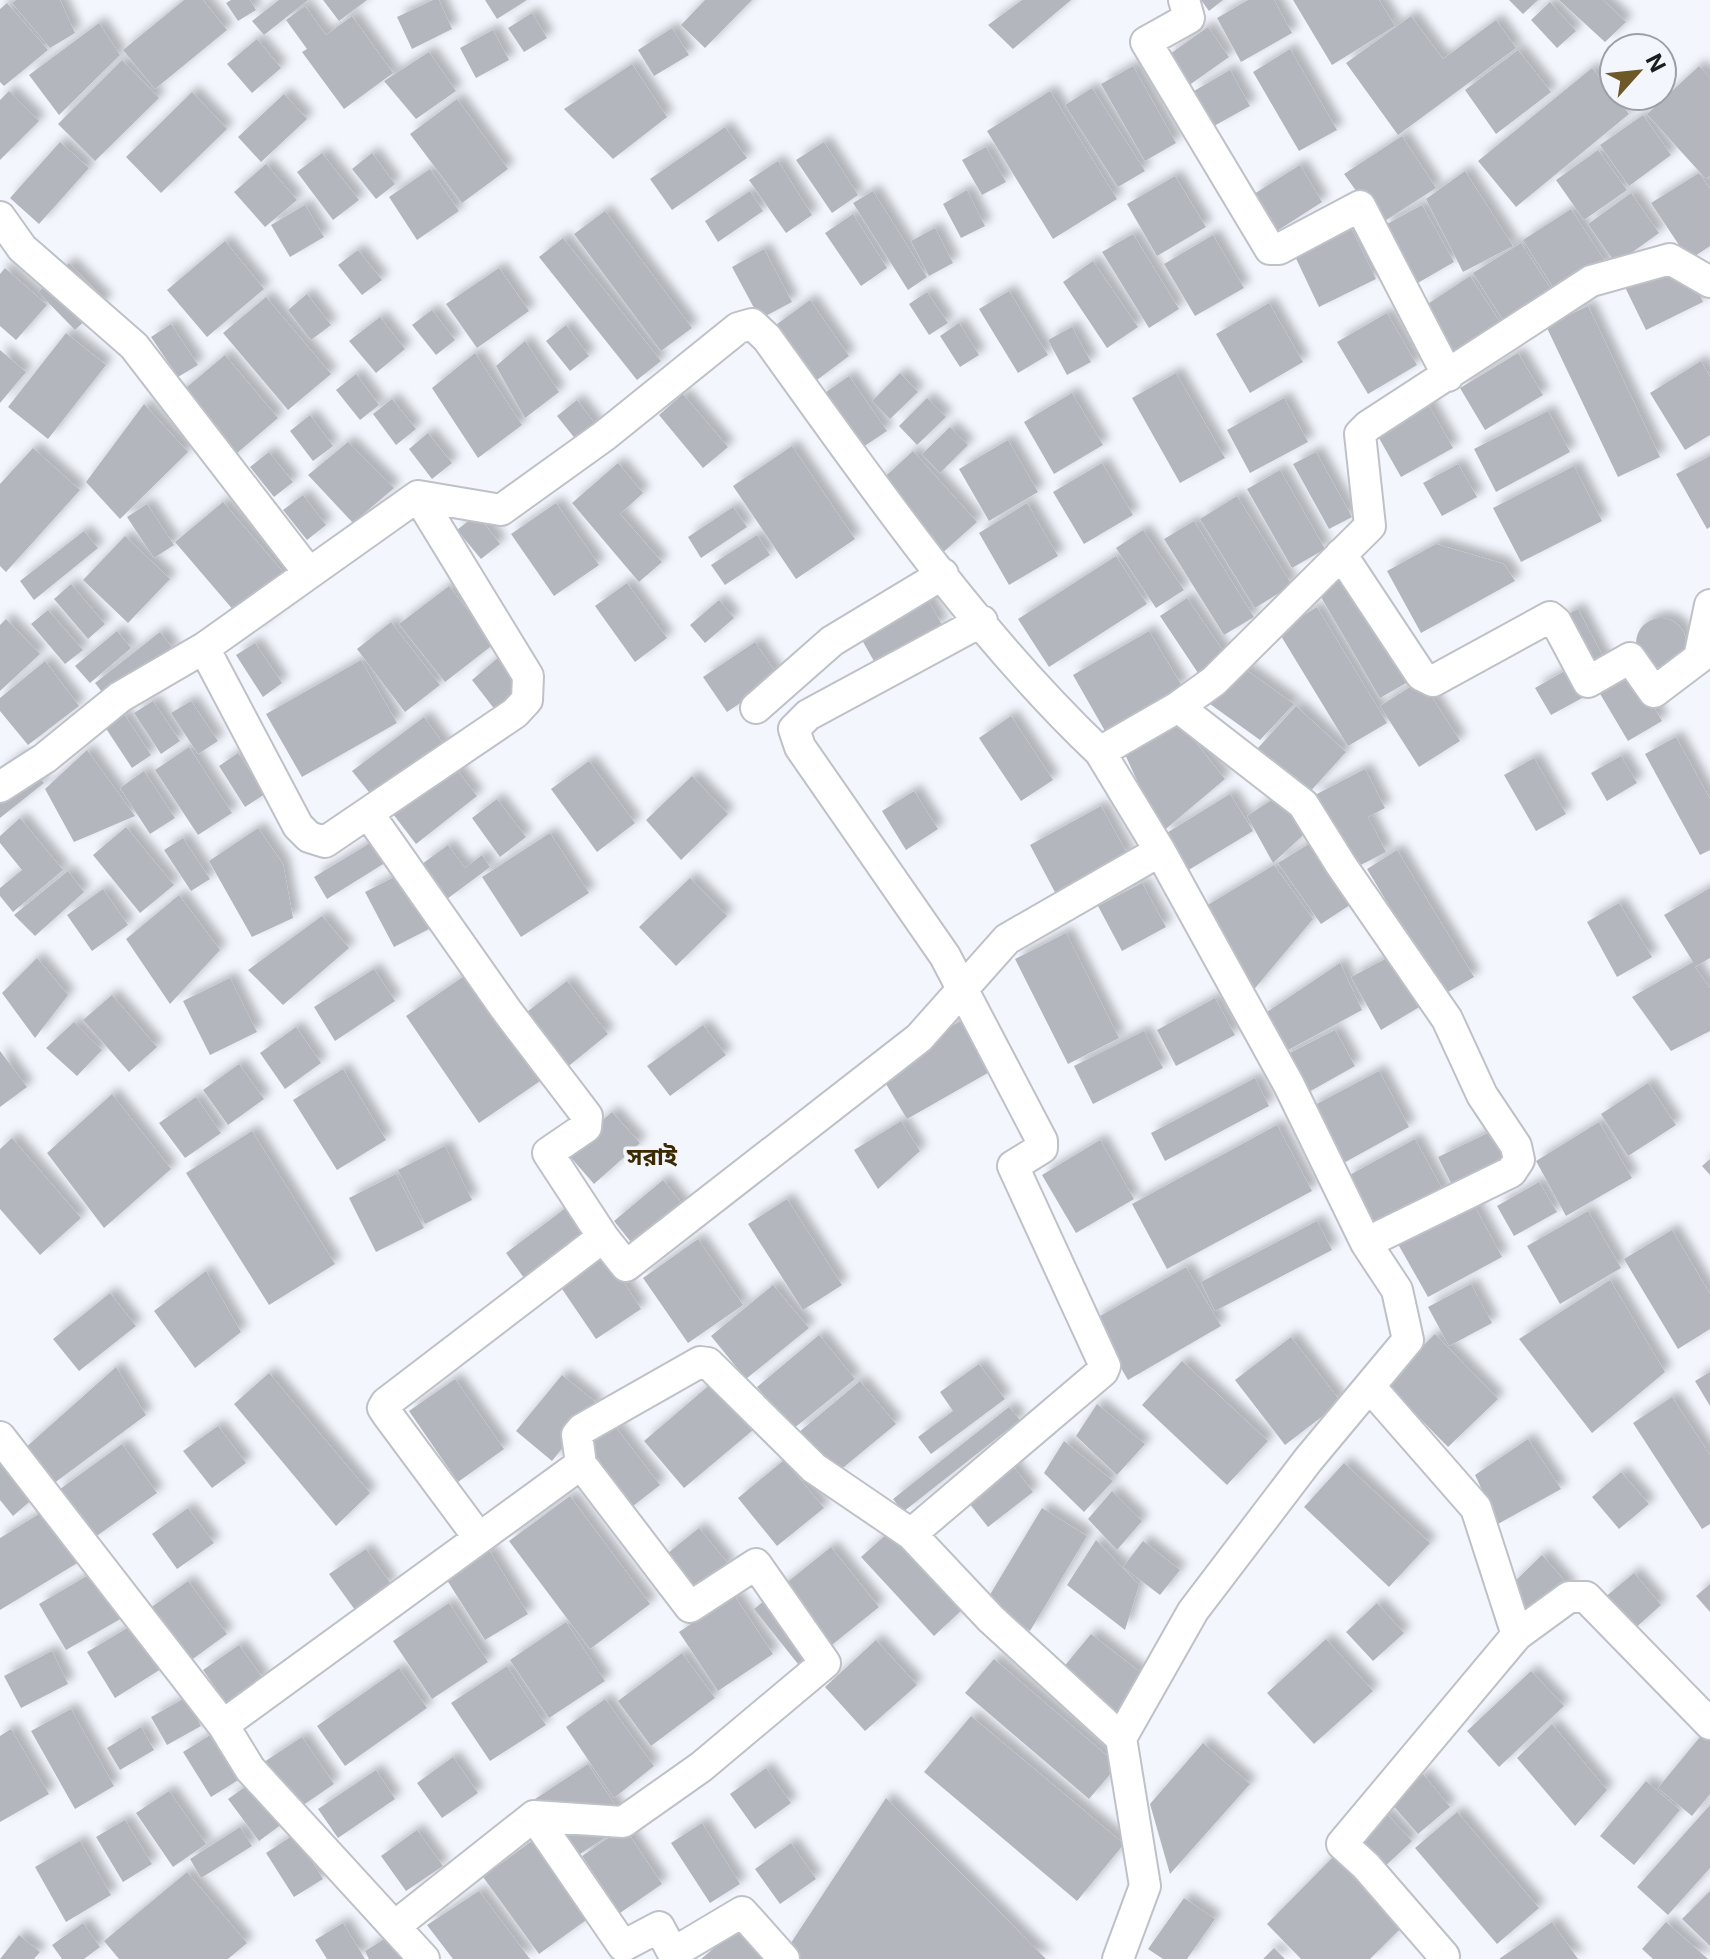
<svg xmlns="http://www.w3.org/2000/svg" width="1710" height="1959" font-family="Inter,'Noto Sans Bengali',sans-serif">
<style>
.building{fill:#b3b7bd;filter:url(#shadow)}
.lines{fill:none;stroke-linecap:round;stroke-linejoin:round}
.street-casing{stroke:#bec1c7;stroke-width:34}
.street{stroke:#fff;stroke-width:30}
.labels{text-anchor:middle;stroke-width:7;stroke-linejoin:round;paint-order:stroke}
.quarter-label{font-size:24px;font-weight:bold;fill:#3c2b02;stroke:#f3f6fd}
</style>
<defs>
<filter id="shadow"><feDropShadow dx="7" dy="-7" stdDeviation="4" flood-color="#0004"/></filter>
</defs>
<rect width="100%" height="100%" fill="#f3f6fd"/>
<!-- building -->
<path class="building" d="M16,0H60L75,33L50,48L12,3Z
M184,0H203L227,30L155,89L123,50Z
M231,0H250L256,10L238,21L226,3Z
M279,0H308L264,35L252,21Z
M323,0H367L339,21Z
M433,0H439L452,29L412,49L397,17Z
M485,0H527L497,19Z
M705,0H752L705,48L681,25Z
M1022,0H1071L1013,49L988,25Z
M1201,0H1223L1209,11Z
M1248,0H1274L1292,33L1241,62L1217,18Z
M1293,0H1379L1395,26L1332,65Z
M1509,0H1538L1523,14Z
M1559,0H1603L1626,22L1605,42Z
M1550,2L1576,31L1557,48L1531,20Z
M7,3L48,50L4,86L0,82V9Z
M305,6L326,35L352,16L393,73L344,109L302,52L307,49L286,20Z
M532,13L547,38L524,52L508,28Z
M1411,16L1443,59L1496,20L1516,48L1398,135L1346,63Z
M99,23L120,55L59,115L29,75Z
M1208,27L1229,57L1188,86L1167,56Z
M672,28L689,55L654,76L638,50Z
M493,30L509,60L476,78L460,48Z
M257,39L281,68L252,93L227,64Z
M1290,49L1337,130L1299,151L1253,72Z
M1518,50L1551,92L1496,134L1465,90Z
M429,52L456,91L416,119L384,81Z
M122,60L159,98L95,161L58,124Z
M632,64L667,117L613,159L564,109Z
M1133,66L1176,143L1145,161L1101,84Z
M1699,66L1710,77V176L1706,179L1647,114Z
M1592,68L1629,114L1516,207L1478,161Z
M1230,70L1250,106L1214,126L1194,91Z
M1092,88L1145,171L1118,187L1065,105Z
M9,91L39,121L0,160V100Z
M1050,91L1117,199L1053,239L987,131Z
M192,92L227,129L161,193L126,157Z
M284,94L307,119L261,162L238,137Z
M457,99L508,169L462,203L410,134Z
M1643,115L1671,155L1629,186L1600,145Z
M725,127L747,158L672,210L650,179Z
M1402,136L1436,188L1380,224L1344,174Z
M60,142L89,168L39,224L10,198Z
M824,142L858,195L832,213L796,160Z
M986,147L1006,182L982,195L962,160Z
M1598,150L1627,190L1584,220L1556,180Z
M322,153L359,200L333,220L297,172Z
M372,153L395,184L376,199L352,169Z
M778,161L812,215L786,233L749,180Z
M266,164L297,200L265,227L234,192Z
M1300,165L1322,202L1277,231L1254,194Z
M430,169L459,211L417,240L389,197Z
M1465,171L1513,246L1463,272L1426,199Z
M1699,173L1710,189V246L1689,260L1651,203Z
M1175,176L1206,227L1157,256L1127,204Z
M967,190L985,226L961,238L943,204Z
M750,191L763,211L718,242L705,221Z
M873,191L927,277L908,290L853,203Z
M1631,193L1659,233L1616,264L1588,224Z
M305,205L324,237L290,257L271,225Z
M1422,205L1454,262L1416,284L1383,226Z
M1571,209L1608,266L1560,298L1523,240Z
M605,211L692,328L661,351L574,234Z
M853,214L887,268L861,286L825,233Z
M1348,222L1376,279L1319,307L1292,250Z
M935,228L953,263L929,276L911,241Z
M1133,234L1179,309L1149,328L1102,252Z
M1213,235L1244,288L1195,316L1164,264Z
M563,238L661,361L637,380L539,257Z
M225,241L264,289L207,337L167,290Z
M1521,243L1558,300L1510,331L1473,273Z
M764,249L792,302L760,319L732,267Z
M358,250L382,280L362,295L338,265Z
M1093,261L1138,327L1107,348L1063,282Z
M69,263L106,301L75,330L38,292Z
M1653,267L1697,289L1703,302L1646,330L1622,281Z
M5,268L47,305L16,340L0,326V274Z
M499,268L529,311L477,348L446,304Z
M1470,276L1507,333L1460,364L1423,307Z
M1009,291L1048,355L1018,373L979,309Z
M927,292L948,323L929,335L909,304Z
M307,294L331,325L311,340L288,310Z
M266,297L331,374L288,410L223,333Z
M810,300L849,356L813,383L773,327Z
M1269,303L1303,362L1250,393L1216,334Z
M1588,306L1660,457L1618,477L1546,326Z
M432,310L455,340L436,355L412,325Z
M1387,313L1417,365L1368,394L1337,342Z
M380,317L405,349L376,373L349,341Z
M959,323L979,355L960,367L940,336Z
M171,324L198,365L178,377L151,337Z
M566,325L589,356L570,371L546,341Z
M1072,327L1091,362L1067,375L1048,340Z
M66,333L106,365L48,439L8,407Z
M525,341L559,392L525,418L496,366Z
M0,350L26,372L0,403Z
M475,353L522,425L478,458L432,388Z
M1518,353L1543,395L1485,430L1460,388Z
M225,355L278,418L216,471L162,408Z
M1701,361L1710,377V435L1685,450L1650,393Z
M900,373L918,392L890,419L872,401Z
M1176,373L1225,458L1180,483L1132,398Z
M356,374L379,405L360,420L336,390Z
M849,376L887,431L857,451L819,397Z
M1072,393L1103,445L1054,474L1024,422Z
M683,394L728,447L703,468L659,415Z
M927,398L946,417L917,445L899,426Z
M1284,398L1308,442L1250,473L1227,430Z
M392,399L416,429L396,445L373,414Z
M577,400L600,430L581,446L557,416Z
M1427,402L1453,448L1401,477L1375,431Z
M144,404L188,452L120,519L86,482Z
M1548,411L1570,452L1496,492L1474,449Z
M310,415L333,446L313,461L290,431Z
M950,427L968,445L940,473L922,454Z
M428,433L452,463L432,479L409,449Z
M1008,440L1038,492L989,521L959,469Z
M348,442L394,488L353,523L308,475Z
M792,446L855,539L796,579L733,486Z
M33,448L80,490L6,572L0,566V484Z
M913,451L977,522L940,555L876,485Z
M269,452L293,482L274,497L250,467Z
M1316,452L1352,517L1329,529L1293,464Z
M1710,456V527L1707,529L1676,474Z
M618,463L643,493L620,514L662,562L639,582L572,503Z
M1102,463L1133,515L1084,544L1053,492Z
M1458,464L1477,497L1442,516L1423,483Z
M1574,466L1602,521L1521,562L1493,508Z
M1280,470L1325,549L1292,568L1247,489Z
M303,495L326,525L307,540L283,510Z
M1237,496L1292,585L1255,608L1200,519Z
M223,502L301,593L253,633L175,542Z
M556,503L599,565L554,596L511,534Z
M1027,503L1058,556L1009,585L979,533Z
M147,504L174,545L154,558L127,517Z
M733,507L747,527L701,558L688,537Z
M477,514L500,544L481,559L457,530Z
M1194,521L1254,617L1224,635L1164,539Z
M1143,530L1184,590L1156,608L1116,548Z
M84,531L98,548L34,600L20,581Z
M757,535L770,555L725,585L711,565Z
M125,536L170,579L128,623L83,580Z
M1436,544L1504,564L1515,581L1421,633L1387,571Z
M1116,556L1147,604L1049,667L1018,619Z
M1346,576L1408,682L1380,698L1318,592Z
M627,583L667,638L635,662L595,606Z
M71,584L105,624L88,639L54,599Z
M449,586L494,644L445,682L399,624Z
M925,594L942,625L875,663L858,633Z
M1187,598L1228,658L1200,676L1160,616Z
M719,600L734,618L705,643L690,625Z
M1317,607L1387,723L1348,746L1278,631Z
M1578,609L1608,666L1590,675L1560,618Z
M48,610L83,650L65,664L31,624Z
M1636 643a25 25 0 1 1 50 0a25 25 0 1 1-50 0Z
M6,619L40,654L0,691V625Z
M391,622L440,685L405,712L357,649Z
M117,631L131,648L90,683L75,666Z
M1149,631L1182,686L1105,731L1073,675Z
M160,632L174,650L109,701L95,683Z
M755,642L779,677L727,712L703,677Z
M255,643L282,683L263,697L236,655Z
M500,656L522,682L499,715L472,680Z
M361,660L397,723L302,777L266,714Z
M45,661L79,706L28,745L0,711V698Z
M1242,667L1294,704L1260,740L1210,704Z
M1630,667L1662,721L1628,741L1596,687Z
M1568,669L1584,697L1551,715L1535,688Z
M1421,680L1460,741L1419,767L1380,706Z
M153,701L180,741L161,754L134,713Z
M191,701L218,741L198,754L171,713Z
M1296,706L1346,752L1308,794L1258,748Z
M124,714L151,755L132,768L105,727Z
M1011,716L1053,780L1021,801L979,738Z
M424,717L448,750L376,801L352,771Z
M1177,719L1225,779L1161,833L1123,750Z
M1676,737L1710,799V850L1700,855L1645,754Z
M189,747L232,813L198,835L155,770Z
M87,750L135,816L74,842L45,789Z
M238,753L265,794L245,807L219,766Z
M21,755L44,783L0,818V772Z
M1621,756L1637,783L1607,801L1591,773Z
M1534,758L1566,814L1536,831L1504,775Z
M589,761L635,823L597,852L551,789Z
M454,766L477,796L416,844L393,814Z
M1365,769L1385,808L1368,817L1386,852L1353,869L1315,795Z
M144,771L175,818L150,834L120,788Z
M692,776L728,814L681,860L646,820Z
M914,791L938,829L906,850L882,811Z
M1230,794L1253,831L1187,871L1165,834Z
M1279,795L1312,827L1273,863L1247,816Z
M497,799L526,837L500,857L472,818Z
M1101,806L1129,857L1057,896L1030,845Z
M20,818L63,870L13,912L0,896V888L22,870L0,843V836Z
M126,827L174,885L140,913L93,855Z
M258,828L283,864L293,918L252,937L209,861Z
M550,833L589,893L521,937L482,877Z
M183,838L210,879L191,891L164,850Z
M375,840L388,861L327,899L314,877Z
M1312,842L1356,901L1321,924L1278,863Z
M448,845L465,868L482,855L490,867L447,899L422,864Z
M1397,850L1474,977L1443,995L1367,869Z
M1274,865L1313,919L1251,993L1201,909Z
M68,871L84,892L35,936L14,915Z
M404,872L433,927L394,947L365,892Z
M690,878L727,916L676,966L639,927Z
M1142,883L1166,927L1122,951L1098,906Z
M1710,888V958L1695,967L1710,988V1031L1671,1051L1632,997L1693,962L1664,915Z
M103,889L128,925L92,951L67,915Z
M179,895L220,950L170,1004L126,939Z
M1619,903L1652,957L1617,977L1587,922Z
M322,916L349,948L283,1005L248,970Z
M1066,933L1119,1038L1068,1064L1015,959Z
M1391,956L1426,1003L1381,1030L1351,977Z
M37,958L68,995L35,1038L2,993Z
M1340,963L1362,1010L1279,1055L1261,1016Z
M374,969L395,1001L335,1041L314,1007Z
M473,970L546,1077L479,1123L406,1016Z
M230,978L257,1032L210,1055L183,1001Z
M567,981L608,1034L565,1069L523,1015Z
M112,995L157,1047L129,1072L83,1020Z
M1215,998L1235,1035L1176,1066L1157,1030Z
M964,1019L993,1070L907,1119L877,1069Z
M74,1022L102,1050L77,1076L46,1048Z
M703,1025L726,1055L670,1096L647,1066Z
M296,1027L321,1063L285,1089L260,1053Z
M1335,1030L1355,1066L1300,1097L1280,1058Z
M1144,1031L1163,1068L1093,1104L1074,1066Z
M0,1051L27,1087L0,1107Z
M239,1064L264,1099L228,1125L203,1090Z
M343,1069L386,1140L337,1170L293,1100Z
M1379,1071L1409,1127L1340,1165L1309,1108Z
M1255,1078L1269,1106L1165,1161L1151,1133Z
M1648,1083L1676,1125L1628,1156L1601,1114Z
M112,1094L171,1169L104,1228L47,1153Z
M196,1097L221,1133L185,1158L159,1123Z
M612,1112L640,1143L594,1184L566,1152Z
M901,1121L920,1151L878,1189L854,1150Z
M1599,1122L1632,1178L1566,1216L1536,1161Z
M1277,1125L1312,1191L1167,1269L1132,1204Z
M252,1131L335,1264L269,1305L186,1173Z
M1490,1132L1507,1164L1455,1191L1438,1157Z
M12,1138L81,1218L40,1255L0,1209V1149Z
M1415,1139L1446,1196L1376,1234L1346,1177Z
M1100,1140L1134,1199L1076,1233L1042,1175Z
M445,1146L472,1200L425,1224L398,1170Z
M1710,1159V1175L1702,1166Z
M396,1174L424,1228L376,1252L349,1198Z
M663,1180L688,1211L638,1251L614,1221Z
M1539,1182L1557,1212L1514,1236L1497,1206Z
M1469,1196L1502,1257L1428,1297L1394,1237Z
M787,1199L842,1285L803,1310L748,1224Z
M567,1207L591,1239L529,1285L506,1253Z
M1588,1211L1621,1268L1560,1304L1527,1246Z
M1317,1221L1332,1250L1215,1311L1201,1282Z
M1672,1230L1710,1294V1329L1678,1349L1624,1259Z
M698,1239L743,1305L688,1343L643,1278Z
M607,1256L641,1309L596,1339L560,1286Z
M1186,1267L1221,1326L1128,1380L1093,1320Z
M206,1271L241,1332L195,1368L154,1311Z
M1610,1280L1665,1372L1592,1433L1519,1339Z
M1471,1284L1492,1323L1449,1346L1428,1307Z
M773,1285L809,1328L746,1379L711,1336Z
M110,1293L136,1326L79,1371L53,1339Z
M1435,1334L1498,1399L1448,1447L1385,1383Z
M819,1335L855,1379L793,1429L757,1387Z
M1291,1337L1341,1402L1285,1445L1235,1380Z
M1182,1361L1268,1441L1227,1485L1142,1405Z
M979,1364L1005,1399L931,1454L918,1437L953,1411L940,1392Z
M116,1367L146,1415L53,1484L24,1449Z
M1710,1372V1406L1695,1381Z
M269,1373L370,1493L336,1526L234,1404Z
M562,1375L598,1404L552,1461L516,1431Z
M455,1379L504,1449L458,1482L409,1411Z
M860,1381L896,1424L833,1476L798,1433Z
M713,1382L753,1430L684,1488L644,1441Z
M1672,1397L1710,1455V1524L1702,1529L1633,1423Z
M1097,1404L1145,1444L1117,1475L1076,1436Z
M1009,1407L1020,1420L903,1512L893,1499Z
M614,1425L660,1485L624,1513L578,1453Z
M218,1426L246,1463L212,1488L183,1451Z
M1528,1439L1561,1489L1498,1524L1475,1475Z
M1064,1441L1113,1481L1084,1512L1044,1473Z
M122,1444L157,1493L91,1540L56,1492Z
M0,1455L35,1497L13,1516L0,1500Z
M784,1460L824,1508L777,1546L738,1498Z
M1010,1462L1033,1492L988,1527L965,1498Z
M1344,1463L1430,1543L1389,1587L1304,1507Z
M1621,1472L1649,1504L1619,1529L1592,1497Z
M1112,1491L1142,1521L1117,1550L1088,1519Z
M570,1496L650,1604L590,1649L509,1541Z
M188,1508L214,1543L177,1569L152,1534Z
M1042,1508L1087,1536L1030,1631L985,1603Z
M47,1509L79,1562L0,1610V1538Z
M699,1528L730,1566L694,1595L663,1557Z
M890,1531L963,1609L934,1636L861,1557Z
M1096,1540L1139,1585L1125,1630L1067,1585Z
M1143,1541L1180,1570L1160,1595L1123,1567Z
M831,1547L879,1607L802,1669L754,1609Z
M366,1549L391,1584L355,1610L329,1574Z
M489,1550L528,1614L485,1640L445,1577Z
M1542,1555L1571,1588L1525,1619L1511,1585Z
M97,1570L124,1617L66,1650L39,1604Z
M1634,1573L1661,1605L1632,1631L1604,1598Z
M188,1581L227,1634L186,1664L146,1611Z
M1710,1584V1612L1696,1596Z
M734,1595L773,1654L718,1691L679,1632Z
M449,1603L488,1662L432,1699L393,1641Z
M1377,1603L1404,1633L1373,1661L1346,1632Z
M566,1622L605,1681L549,1718L510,1660Z
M134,1624L161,1669L115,1698L87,1652Z
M1091,1634L1145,1676L1118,1724L1062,1669Z
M1326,1639L1373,1691L1314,1744L1267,1693Z
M876,1640L917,1685L865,1731L825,1687Z
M239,1645L264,1680L228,1706L203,1670Z
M52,1651L68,1684L21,1708L4,1676Z
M682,1653L715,1698L651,1746L618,1701Z
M994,1659L1118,1765L1089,1799L965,1693Z
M507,1666L546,1725L490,1761L451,1703Z
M399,1668L427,1708L345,1766L317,1726Z
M1531,1671L1564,1706L1499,1767L1467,1731Z
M185,1698L201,1726L167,1745L151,1717Z
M605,1699L654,1766L614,1798L566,1727Z
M71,1709L114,1786L75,1809L31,1731Z
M971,1716L1124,1844L1077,1901L924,1772Z
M1552,1724L1607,1790L1575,1826L1517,1758Z
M141,1727L154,1750L120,1770L107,1748Z
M11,1729L49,1794L0,1822V1736Z
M1704,1732L1710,1737V1794L1692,1816L1658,1788Z
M212,1734L240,1779L211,1797L183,1752Z
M302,1737L334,1784L296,1810L264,1762Z
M1203,1743L1250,1784L1170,1874L1150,1804Z
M453,1757L478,1793L442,1818L417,1783Z
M588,1764L627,1823L571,1860L532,1801Z
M766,1768L791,1803L755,1829L730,1794Z
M376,1770L395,1799L338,1838L318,1809Z
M1423,1774L1450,1807L1418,1834L1390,1802Z
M255,1780L286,1821L259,1841L228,1799Z
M1646,1781L1680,1810L1634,1865L1600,1836Z
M169,1791L206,1844L173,1867L136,1813Z
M886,1798L1046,1959H797L787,1949Z
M1710,1805V1868L1668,1915L1637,1887Z
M1385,1812L1412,1841L1381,1870L1354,1841Z
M1457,1812L1539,1908L1497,1944L1415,1848Z
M125,1820L152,1864L123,1882L96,1837Z
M702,1823L740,1884L710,1903L671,1843Z
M240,1827L252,1846L201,1878L190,1859Z
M624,1827L662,1884L620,1913L582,1856Z
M417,1830L443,1866L406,1891L381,1856Z
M295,1834L323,1879L294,1897L266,1853Z
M540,1835L596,1913L539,1954L483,1877Z
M80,1841L111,1895L66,1922L35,1867Z
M791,1843L816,1879L780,1904L755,1869Z
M1333,1857L1402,1927L1370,1959H1301L1267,1924Z
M187,1872L247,1943L228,1959H119L104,1941Z
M479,1891L530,1959H453L427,1925Z
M1710,1891V1946L1682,1919Z
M1184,1898L1215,1919L1187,1959H1163L1148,1949Z
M1552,1922L1578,1959H1499Z
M1666,1922L1708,1959H1653L1642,1949Z
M83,1923L100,1947L84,1959H62L52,1945Z
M343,1923L365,1959H327L315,1940Z
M739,1927L765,1959H701Z
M394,1933L410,1959H369L365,1951Z
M19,1935L40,1952L34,1959H0Z
M1274,1948L1285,1959H1263Z"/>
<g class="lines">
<defs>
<path id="street" d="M1184,0L1189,18L1146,42L1270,249H1279L1360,206L1448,376
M0,217L22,248L134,346L309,573
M418,496L528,676L527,700L515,713L325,842L309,837L298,826L204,648L418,496L501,510L604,436L738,328L752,324L767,338C870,481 972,630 1100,752L1178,707L1214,681L1370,526L1360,434L1368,426L1591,281L1670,259L1710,282
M1341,554L1421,675L1433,681L1550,617L1556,622L1588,682L1630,658L1654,692L1699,658L1710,605
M1178,707L1303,804L1341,865L1447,1019L1482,1095L1516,1146L1519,1160L1511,1172L1366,1243
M756,708L832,641L943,574
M1100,752L1160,851L1289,1085L1366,1243L1397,1290L1408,1340L1308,1460L1193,1611L1121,1738L1145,1886L1118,1959
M0,787L45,758L120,697L204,648
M368,813L507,1011L587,1116L586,1127L548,1153L603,1237
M1371,1388L1476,1508L1517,1635L1342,1844L1366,1866L1444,1956L1442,1959
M0,1437L223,1725L250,1769L424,1959
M581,1464L577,1435L582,1429L700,1362L708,1363L814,1468L911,1534L991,1619L1121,1738
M911,1534L1103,1371L1105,1366L1013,1166L1042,1148V1141L945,956L800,747L794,729L808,715L982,621
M479,1538L387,1414L383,1408L386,1403L603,1237L626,1266L919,1038L1007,939L1160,851
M1517,1635L1569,1597H1586L1710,1724
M223,1725L581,1464L690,1607L756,1564L825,1663L701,1767L623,1822L534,1816L395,1926
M534,1816L623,1946L659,1927L673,1953L742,1912L784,1959"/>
</defs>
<!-- street casing -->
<use href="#street" class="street-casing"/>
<!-- street -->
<use href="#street" class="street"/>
</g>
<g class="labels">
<!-- quarter labels -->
<g class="quarter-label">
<text x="652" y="1165">সরাই</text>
</g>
</g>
<!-- north arrow -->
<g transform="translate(1638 72) rotate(63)"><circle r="38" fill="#f3f6fd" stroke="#9d9fa4" stroke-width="2"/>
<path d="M0-6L14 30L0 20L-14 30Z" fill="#6f5828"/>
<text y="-12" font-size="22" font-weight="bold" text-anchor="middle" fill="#1c1d1f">N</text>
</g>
</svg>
